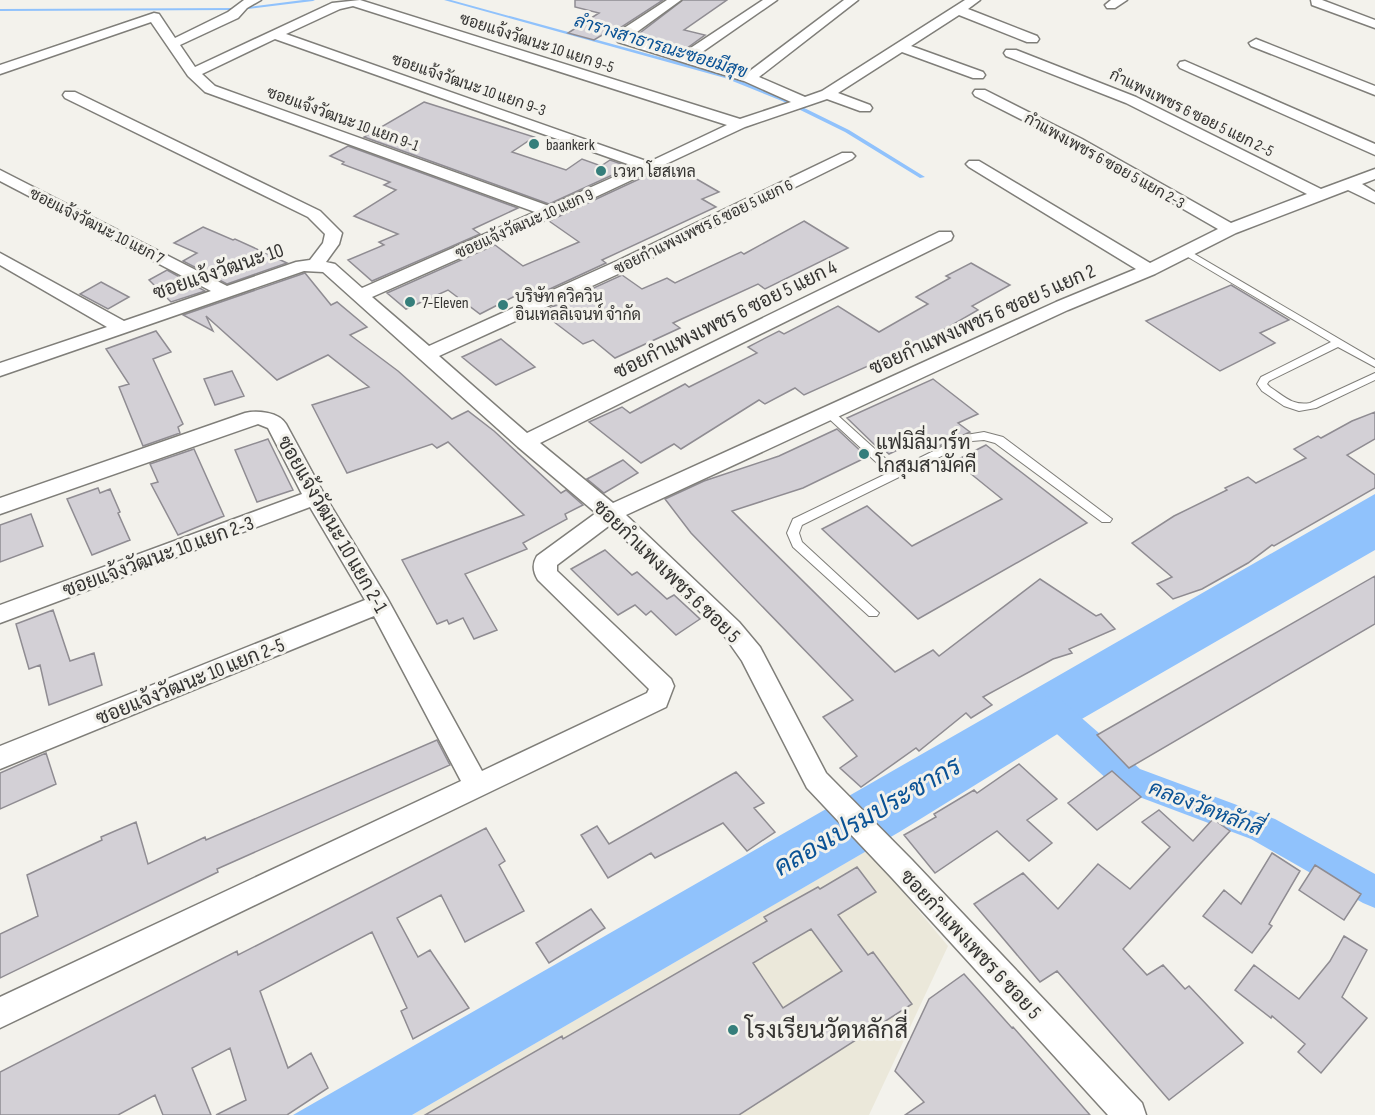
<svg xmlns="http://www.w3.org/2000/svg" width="1375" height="1115" font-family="'Sofia Sans Condensed',Sarabun,sans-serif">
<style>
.built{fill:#ebe8da}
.water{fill:#90c2fc}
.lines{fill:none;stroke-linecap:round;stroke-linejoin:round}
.stream{fill:#90c2fc;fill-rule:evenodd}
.canal{fill:#90c2fc;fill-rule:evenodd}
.building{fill:#d3d0d6;stroke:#8f8c92;stroke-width:1.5;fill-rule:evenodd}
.lane-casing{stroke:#7f7e79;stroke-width:2}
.street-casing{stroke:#7f7e79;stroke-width:3}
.lane{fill:#fff;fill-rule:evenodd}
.street{fill:#fff;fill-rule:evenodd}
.poi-dot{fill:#357e7b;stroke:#f3f2ec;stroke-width:2}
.labels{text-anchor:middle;stroke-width:6;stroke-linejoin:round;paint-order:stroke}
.far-street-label{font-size:16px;fill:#353432;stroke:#f3f2ec}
.far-poi-label{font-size:16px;fill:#353432;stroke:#f3f2ec;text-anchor:start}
.far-water-label{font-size:18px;font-style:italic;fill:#0a5295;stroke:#f3f2ec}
.street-label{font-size:20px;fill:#353432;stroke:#f3f2ec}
.poi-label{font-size:20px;fill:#353432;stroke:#f3f2ec;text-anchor:start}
.water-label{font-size:21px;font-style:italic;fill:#0a5295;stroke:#f3f2ec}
.near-poi-label{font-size:24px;fill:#353432;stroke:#f3f2ec;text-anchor:start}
.near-water-label{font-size:26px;font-style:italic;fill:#0a5295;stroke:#f3f2ec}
</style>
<rect width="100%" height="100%" fill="#f3f2ec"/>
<!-- built -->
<path class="built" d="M868,850L948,946L869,1115H412Z"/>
<!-- water -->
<path class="water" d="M1375,494V550L1080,720L901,831L412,1115H293Z"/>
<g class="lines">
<!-- stream -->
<path class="stream" d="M303,0H315L313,1L240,10L0,11V9L240,8Z
M444,0H451L729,76L786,99L849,130L925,177L920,178L845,132L782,101L725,78Z"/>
<!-- canal -->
<path class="canal" d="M1049,696L1060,699L1140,769L1275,819L1375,874V908L1363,903L1251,839L1118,789L1038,717L1034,708L1038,699Z"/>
</g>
<!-- building -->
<path class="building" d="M575,0H663L617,30L612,29L594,40L568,33L599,13L575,7Z
M683,0H727L684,30L705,35L683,51L636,36Z
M424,102L534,137L512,152L566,170L582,159L601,166L610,160L630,167L549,204L364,137Z
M348,146L518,208L473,229L480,234L372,281L348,260L384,245L379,242L398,234L354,216L396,190L384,185L390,182L342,164L344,162L330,156Z
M674,166L719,192L702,199L716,207L602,260L606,263L526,300L519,294L480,314L448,290L406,309L387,293L495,245L523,266L579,242L549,221L650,174L653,175Z
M804,221L848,248L765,289L758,284L673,323L680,328L615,358L593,340L583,344L541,312L622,275L642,289L667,278L675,283L741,252L744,254Z
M203,227L233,240L235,239L287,263L227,284L183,261L197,253L174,243Z
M971,263L1010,285L972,306L978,310L876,369L870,365L804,395L795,388L765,404L759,400L681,449L674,444L641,463L589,422L622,407L630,413L685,384L689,387L757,353L748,347L779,331L784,334L838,306L879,332L928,304L916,297L950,278L946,276Z
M167,270L205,291L171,302L149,280Z
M305,273L331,305L337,302L367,327L350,335L398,371L452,419L468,411L494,431L561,493L566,490L583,505L565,514L567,519L523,543L527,549L465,574L497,630L474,639L463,618L449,624L447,620L437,624L402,560L524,515L448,442L437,448L432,444L347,473L312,405L369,387L328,355L277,380L206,316L213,331L183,315Z
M101,282L129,297L108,309L80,294Z
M1231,285L1289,320L1260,333L1275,343L1220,371L1146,321Z
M156,331L171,352L153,359L183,424L178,427L180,433L143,446L119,387L129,384L106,349Z
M501,339L535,367L496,385L462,357Z
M232,371L244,396L215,405L204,379Z
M933,379L978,414L958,423L970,432L937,447L925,437L889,454L883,449L880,450L847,418Z
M1375,412V439L1347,455L1375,475V488L1274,546L1272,545L1248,563L1202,589L1173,599L1157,584L1172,577L1132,543L1174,516L1227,490L1225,488L1248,477L1256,483L1306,458L1294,449L1318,436L1321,438L1352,421Z
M837,429L867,457L803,488L732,511L895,672L933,650L939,656L1040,579L1096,616L1101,614L1115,629L1069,649L1072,653L1053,659L983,697L992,705L971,718L966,713L919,751L916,748L861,787L840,768L857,756L823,717L853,700L691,533L665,499L704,481L779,456Z
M268,439L293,490L257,502L235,450Z
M986,445L1087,523L918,619L822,529L867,506L912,546L1002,499L955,461Z
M194,449L224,516L178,535L151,484L158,482L150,464Z
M623,460L638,473L604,493L587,479Z
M98,488L100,493L110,489L120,512L118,513L130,540L92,555L67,499Z
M31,514L43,546L0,562V525Z
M605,550L632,575L637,572L667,599L674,595L700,619L676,635L651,611L646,615L635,605L618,615L571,569Z
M1375,576V624L1129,768L1097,735Z
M53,610L70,661L94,653L102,685L49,705L40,665L29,669L16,624Z
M437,740L450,765L217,869L218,872L0,978V934L38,916L27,875L102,840L101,837L136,822L148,864L205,837L206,840Z
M46,753L56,784L0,809V773Z
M1019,764L1057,799L1027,820L1052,843L1029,861L997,831L935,873L904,835L936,817L934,814L974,790L977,793Z
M1112,771L1141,797L1097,830L1068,803Z
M736,772L764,803L754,808L775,832L747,851L723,823L655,858L651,853L608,878L581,835L597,826L609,844Z
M1159,810L1193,841L1213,819L1230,831L1123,949L1147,975L1163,965L1185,989L1189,986L1243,1043L1169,1100L1057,971L1040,982L974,904L1023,873L1058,909L1098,864L1130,889L1170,847L1142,822Z
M486,828L505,861L499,865L524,911L465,942L441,895L397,918L418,957L430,950L469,1008L413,1039L401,1011L407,1008L372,932L260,991L288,1068L311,1053L328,1088L287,1115H216L246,1100L230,1048L192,1068L211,1115H163L155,1095L118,1115H0V1072L237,951L238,955Z
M1272,853L1300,871L1269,924L1272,926L1252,953L1203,916L1224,890L1241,904Z
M1315,865L1361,894L1344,920L1299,890Z
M857,867L876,892L838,915L868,955L873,952L912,1004L739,1115H425L562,1036L563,1039L767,921L764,917L818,887L820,889ZM811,929L842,971L783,1008L753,963Z
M591,909L605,928L549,963L536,943Z
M1344,936L1367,950L1342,997L1367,1018L1321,1073L1298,1052L1305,1044L1272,1016L1271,1018L1235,990L1254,965L1299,999L1330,961Z
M964,974L1012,1028L1013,1027L1090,1115H905L924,1102L895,1071L929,999Z"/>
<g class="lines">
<defs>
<path id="lane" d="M1186,249L1375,360V367L1338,347L1269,381L1267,384L1270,387C1284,396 1292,406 1310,403L1375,373V380L1316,408L1299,411L1284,406L1262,391L1257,384L1261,377L1331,342L1183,254L1181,252Z
M830,411L834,412L897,469L966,435L984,432L1003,437L1112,519L1110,522H1102L995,443L984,440L972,441L802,525L799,533L802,542L879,613L877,616H869L793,547L787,533L793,519L888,473L826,416L825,414Z"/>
<path id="street" d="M244,0H261L247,8L238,18L180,45L195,67L332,3L360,0L740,119L791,102L744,81L618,42L616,39L618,32L667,0H681L630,37L683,53L763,0H777L695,57L747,73L844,0H858L759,77L805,97L822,91L965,0H980L968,9L1037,36L1039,39L1037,42H1027L959,15L911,46L983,72L985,75L983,78H973L902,52L838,93L870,105L872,108L870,111H860L827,99L745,127L557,215L372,297L429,346L617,261L842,153H852L855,156L852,159L629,269L439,356L527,433L939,232H951L953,236L951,240L540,443L613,503L1056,302L1136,269L969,167L966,164L969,161H979L1150,263L1218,229L1072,145L975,96L973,93L975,90H985L1082,139L1231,223L1307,194L1126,103L1006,56L1004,53L1006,50H1016L1136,97L1321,189L1375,169V179L1362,184L1375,192V203L1348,190L1236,233L1155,274L1068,310L626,515L739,622L760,647L826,773L912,860L1142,1103L1146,1115H1108L892,878L807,788L742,661L723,634L610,525L557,565V571L671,679L674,686L666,707L0,1028V997L461,781L374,616L0,769V746L365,600L310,507L0,623V605L302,494L268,428L258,424L0,514V498L245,413C257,410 279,412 286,424L325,496L387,598L482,771L647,693L649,689L538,580C533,572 532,564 537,556L596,513L518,447L323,272L304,271L0,376V363L107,327L0,265V253L124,321L211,291L0,181V170L227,286L296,262L310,260L323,243L325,234L308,217L65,98L63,95L65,92H75L320,211L342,233L339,244L326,262L335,264L362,288L535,212L205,92L188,76L151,22L0,74V65L154,13L159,14L175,38L228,12ZM353,6L727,125L649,162L286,34L340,9ZM275,39L636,167L549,206L215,86L202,74Z
M1111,0H1127L1115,8H1107L1105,5Z
M1311,0H1322L1375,20V28L1312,5Z
M1256,39L1375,86V95L1251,46L1249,43Z
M1185,61L1375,144V155L1180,68L1178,65L1180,62Z"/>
</defs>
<!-- lane casing -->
<use href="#lane" class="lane-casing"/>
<!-- street casing -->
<use href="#street" class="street-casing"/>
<!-- lane -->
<use href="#lane" class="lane"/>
<!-- street -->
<use href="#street" class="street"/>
</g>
<!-- markers -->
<g class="poi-dot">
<circle cx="534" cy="144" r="6"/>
<circle cx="601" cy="171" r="6"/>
<circle cx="410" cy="302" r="6"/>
<circle cx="503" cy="305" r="6"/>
<circle cx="864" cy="454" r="6"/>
<circle cx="733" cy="1030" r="6"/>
</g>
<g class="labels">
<!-- far-street labels -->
<g class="far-street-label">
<text transform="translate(537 42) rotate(18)" y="6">ซอยแจ้งวัฒนะ 10 แยก 9-5</text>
<text transform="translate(469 84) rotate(19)" y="6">ซอยแจ้งวัฒนะ 10 แยก 9-3</text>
<text transform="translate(1192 112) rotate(26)" y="6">กำแพงเพชร 6 ซอย 5 แยก 2-5</text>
<text transform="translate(343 118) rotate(20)" y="6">ซอยแจ้งวัฒนะ 10 แยก 9-1</text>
<text transform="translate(1105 160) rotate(29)" y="6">กำแพงเพชร 6 ซอย 5 แยก 2-3</text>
<text transform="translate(524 223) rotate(-24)" y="6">ซอยแจ้งวัฒนะ 10 แยก 9</text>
<text transform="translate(97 225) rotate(27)" y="6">ซอยแจ้งวัฒนะ 10 แยก 7</text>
<text transform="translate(703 226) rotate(-26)" y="6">ซอยกำแพงเพชร 6 ซอย 5 แยก 6</text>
</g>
<!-- far-poi labels -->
<g class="far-poi-label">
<text x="546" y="150">baankerk</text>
<text x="613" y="177">เวหา โฮสเทล</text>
<text x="515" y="302">บริษัท ควิควิน<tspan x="515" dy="18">อินเทลลิเจนท์ จำกัด</tspan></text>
<text x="422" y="308">7-Eleven</text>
</g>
<!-- far-water labels -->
<g class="far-water-label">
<text transform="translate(661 46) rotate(17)" y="6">ลำรางสาธารณะซอยมีสุข</text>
</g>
<!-- street labels -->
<g class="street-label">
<text transform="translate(218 271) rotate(-19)" y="7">ซอยแจ้งวัฒนะ 10</text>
<text transform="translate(725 319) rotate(-26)" y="7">ซอยกำแพงเพชร 6 ซอย 5 แยก 4</text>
<text transform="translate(982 319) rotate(-24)" y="7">ซอยกำแพงเพชร 6 ซอย 5 แยก 2</text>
<text transform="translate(333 524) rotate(60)" y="7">ซอยแจ้งวัฒนะ 10 แยก 2-1</text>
<text transform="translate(158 556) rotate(-20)" y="7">ซอยแจ้งวัฒนะ 10 แยก 2-3</text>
<text transform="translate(667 571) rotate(44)" y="7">ซอยกำแพงเพชร 6 ซอย 5</text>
<text transform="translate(190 681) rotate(-22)" y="7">ซอยแจ้งวัฒนะ 10 แยก 2-5</text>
<text transform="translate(971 944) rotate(47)" y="7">ซอยกำแพงเพชร 6 ซอย 5</text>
</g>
<!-- poi labels -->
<g class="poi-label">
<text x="876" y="449">แฟมิลี่มาร์ท<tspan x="876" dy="23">โกสุมสามัคคี</tspan></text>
</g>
<!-- water labels -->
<g class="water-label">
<text transform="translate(1206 808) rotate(21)" y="7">คลองวัดหลักสี่</text>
</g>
<!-- near-poi labels -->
<g class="near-poi-label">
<text x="745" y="1038">โรงเรียนวัดหลักสี่</text>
</g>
<!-- near-water labels -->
<g class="near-water-label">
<text transform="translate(867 816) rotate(-30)" y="9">คลองเปรมประชากร</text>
</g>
</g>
</svg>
